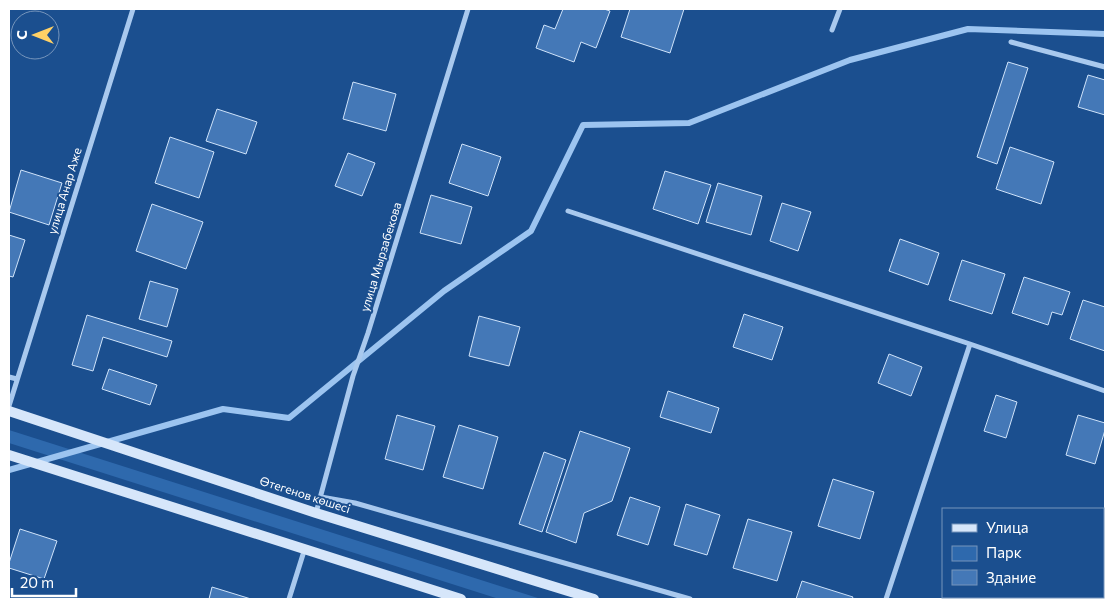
<svg xmlns="http://www.w3.org/2000/svg" width="1114" height="608" font-family="Commissioner,sans-serif">
<style>
.green{fill:#2e69ad}
.lines{fill:none;stroke-linecap:round;stroke-linejoin:round}
.stream{stroke:#9cc4f0;stroke-width:6}
.building{fill:#4478b7;stroke:#cfe3fa}
.street{stroke:#a9c9ee;stroke-width:5}
.secondary{stroke:#d6e6fa;stroke-width:10}
.labels{text-anchor:middle;stroke-width:4;stroke-linejoin:round;paint-order:stroke}
.street-label{font-size:12px;fill:#fff;stroke:#1b4f8f}
</style>
<rect width="100%" height="100%" fill="#1b4f8f"/>
<!-- green -->
<path class="green" d="M9,430L541,599H499L9,443Z"/>
<g class="lines">
<!-- stream -->
<path class="stream" d="M9,470L223,409L289,418L444,291L531,231L583,125L689,123L850,60L968,29L1105,34"/>
</g>
<!-- building -->
<path class="building" d="M563,9H604L610,11L596,48L581,42L574,62L536,48L544,25L555,29Z
M630,9H684L670,53L621,37Z
M1008,62L1028,68L997,164L977,157Z
M1088,75L1105,80V115L1078,107Z
M353,82L396,94L386,131L343,119Z
M217,109L257,122L246,154L206,141Z
M170,137L214,152L199,198L155,183Z
M462,144L501,157L488,196L449,183Z
M1010,147L1054,162L1041,204L996,189Z
M348,153L375,163L362,196L335,186Z
M21,170L62,183L49,225L9,212Z
M665,171L711,185L698,224L653,209Z
M718,183L762,196L751,235L706,222Z
M431,195L472,207L461,244L420,233Z
M782,203L811,212L798,251L770,241Z
M152,204L203,222L186,269L136,251Z
M9,235L25,240L13,277L9,276Z
M900,239L939,253L928,285L889,271Z
M962,260L1005,274L992,314L949,300Z
M1024,277L1070,292L1062,315L1052,312L1048,325L1012,313Z
M150,281L178,289L167,327L139,319Z
M1083,300L1105,307V351L1070,339Z
M744,314L783,327L772,360L733,347Z
M87,315L172,341L167,357L103,337L93,371L72,365Z
M479,316L520,327L509,366L469,356Z
M889,354L922,367L911,396L878,383Z
M109,369L157,385L150,405L102,389Z
M668,391L719,408L711,433L660,417Z
M996,395L1017,402L1006,438L984,431Z
M397,415L435,426L423,470L385,459Z
M1078,415L1105,423V430L1095,464L1066,455Z
M459,425L498,437L483,489L443,477Z
M580,431L630,448L612,501L584,513L576,543L546,532Z
M544,452L566,460L542,532L519,524Z
M833,479L874,492L860,539L818,526Z
M630,497L660,507L648,545L617,535Z
M686,504L720,515L707,555L674,545Z
M748,519L792,532L777,581L733,568Z
M20,529L57,541L44,579L9,568V563Z
M802,581L853,597L852,599H796Z
M212,587L251,599H209Z
M991,597H1029L1028,599H990Z"/>
<g class="lines">
<!-- street -->
<path class="street" d="M832,30L840,9
M1011,42L1105,67
M568,211L970,344L1105,391
M9,377L17,379
M9,406L133,9
M321,497L355,503L690,599
M316,513L353,376L368,333L468,9
M289,599L305,548
M886,599L970,344"/>
<!-- secondary -->
<path class="secondary" d="M9,411L316,513L594,599
M9,455L461,599"/>
</g>
<g class="labels">
<!-- street labels -->
<g class="street-label">
<text transform="translate(65 191) rotate(-73)" y="4">улица Анар Аже</text>
<text transform="translate(381 257) rotate(-73)" y="4">улица Мырзабекова</text>
<text transform="translate(305 495) rotate(18)" y="4">Өтегенов көшесі</text>
</g>
</g>
<!-- border -->
<rect width="1114" height="608" fill="none" stroke="#ffffff" stroke-width="20"/>
<!-- legend -->
<rect x="942" y="508" width="162" height="90" fill="#1b4f8f" stroke="#7695bc"/>
<rect x="952" y="524" width="25" height="8" fill="#d6e6fa" stroke="#7695bc"/>
<text x="986" y="533" font-size="15" fill="#ffffff">Улица</text>
<rect x="952" y="546" width="25" height="15" fill="#2e69ad" stroke="#7695bc"/>
<text x="986" y="558" font-size="15" fill="#ffffff">Парк</text>
<rect x="952" y="570" width="25" height="15" fill="#4478b7" stroke="#7695bc"/>
<text x="986" y="583" font-size="15" fill="#ffffff">Здание</text>
<!-- north arrow -->
<g transform="translate(35 35) rotate(270)"><circle r="24" fill="#1b4f8f" stroke="#7695bc"/>
<path d="M0-4L9 19L0 12L-9 19Z" fill="#ffd166"/>
<text y="-8" font-size="14" font-weight="bold" text-anchor="middle" fill="#ffffff">С</text>
</g>
<!-- scale -->
<path d="M12 588v8h64v-8" fill="none" stroke="#ffffff" stroke-width="2.5"/>
<text x="20" y="588" font-size="15" fill="#ffffff" stroke="#1b4f8f" stroke-width="4" paint-order="stroke">20 m</text>
</svg>
